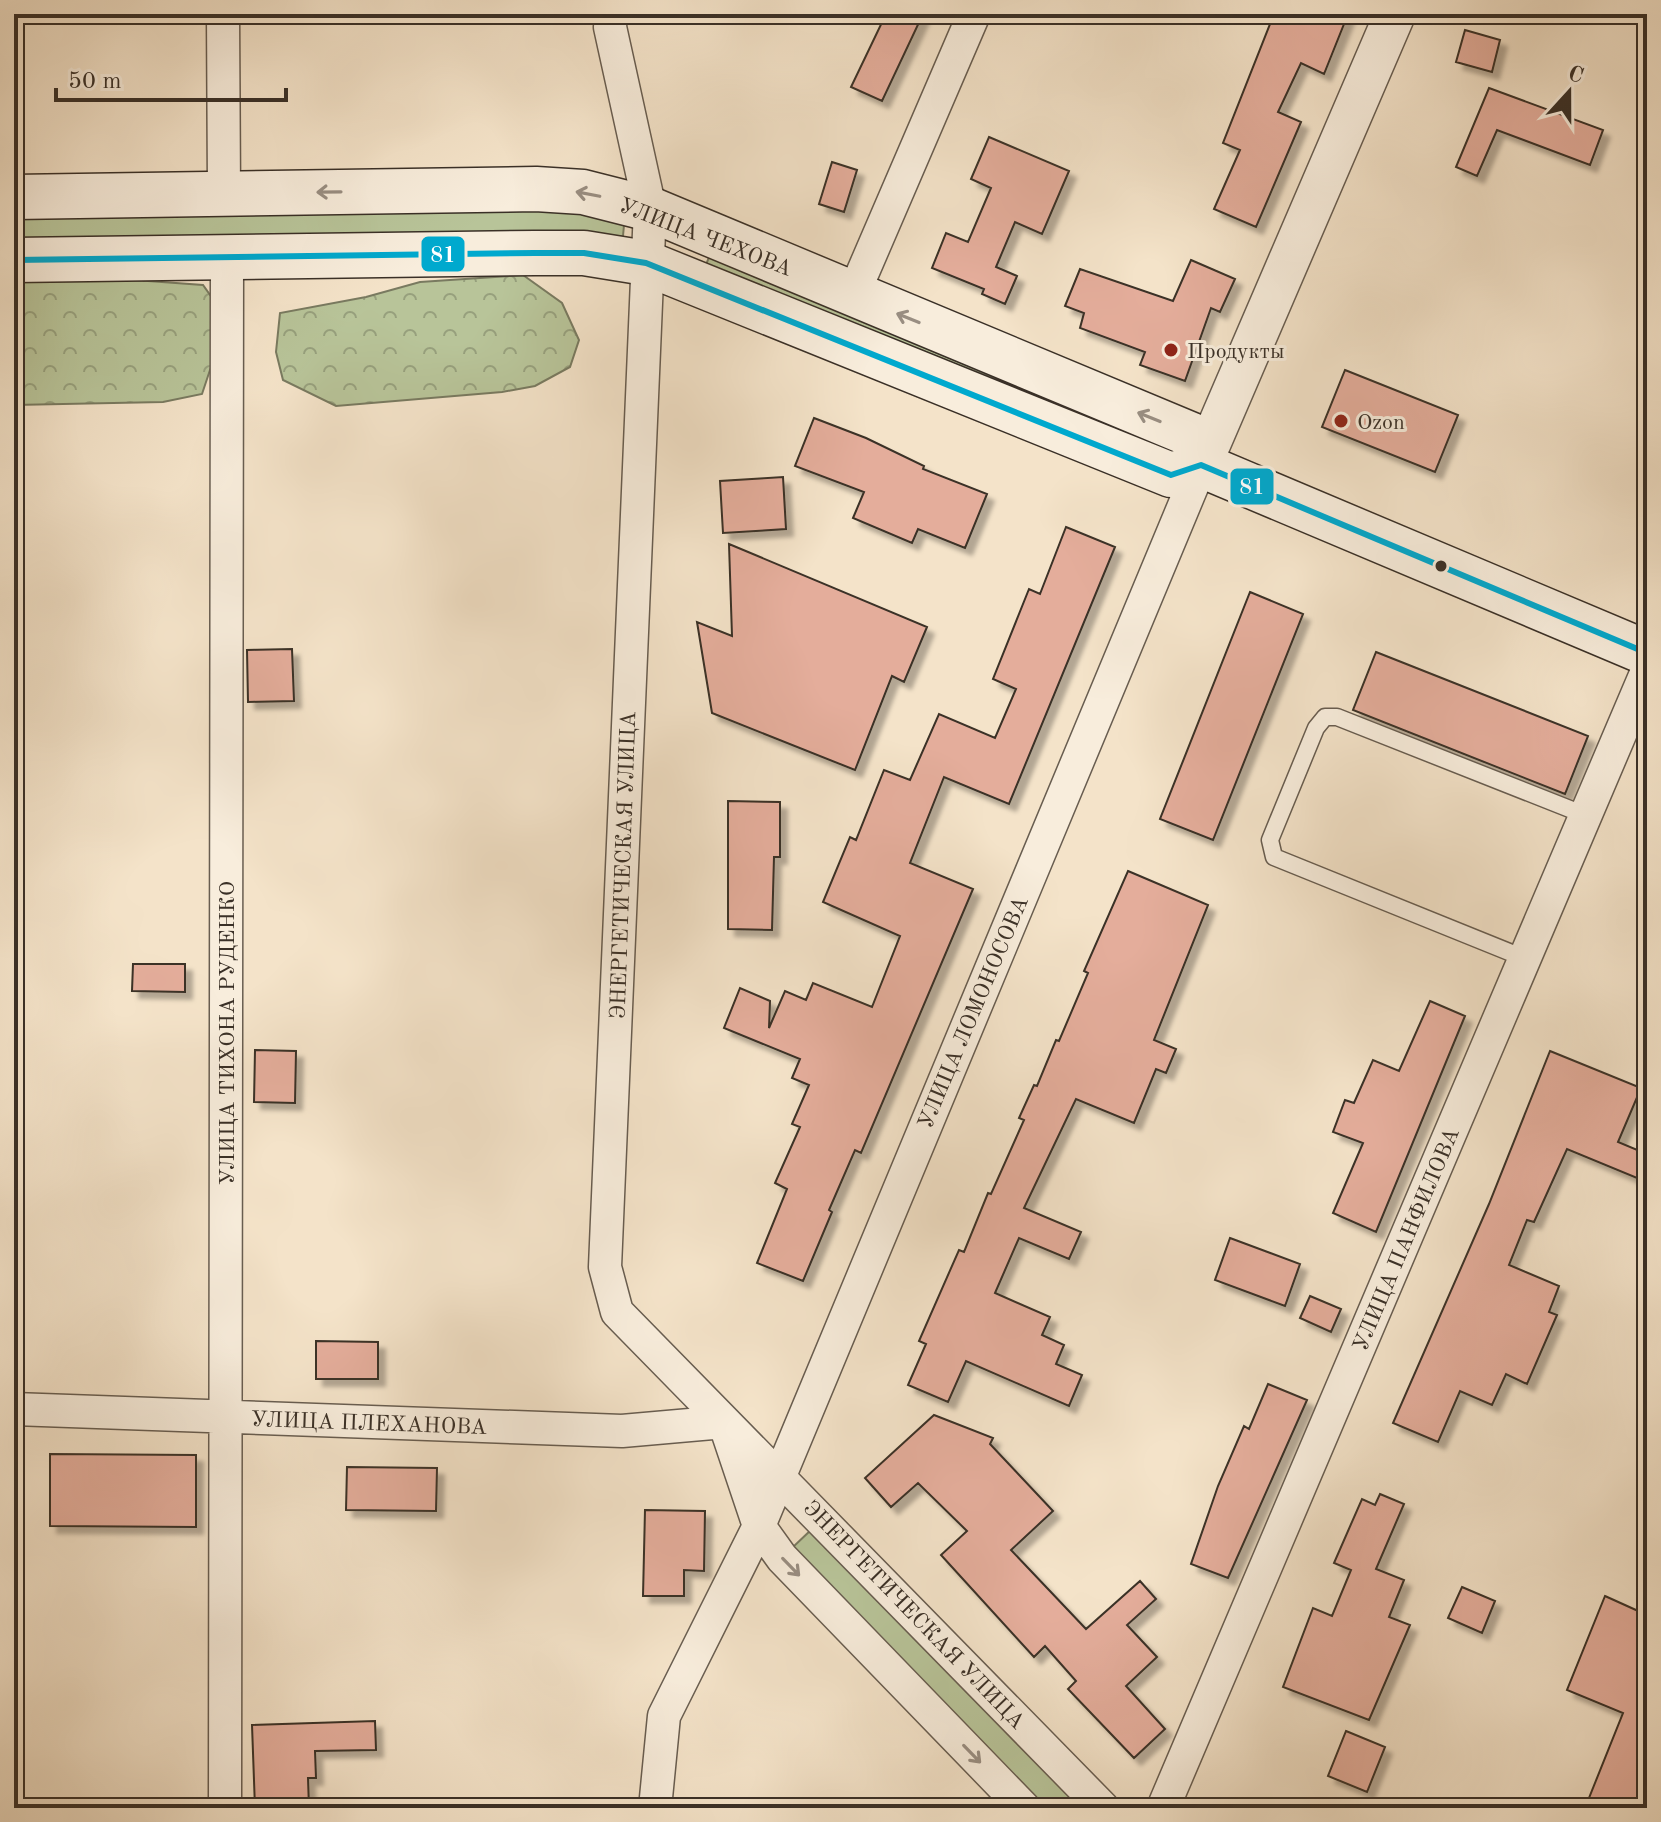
<svg xmlns="http://www.w3.org/2000/svg" width="1661" height="1822" font-family="'Old Standard TT',serif">
<style>
.green{fill:#b8c499;stroke:#797a60;stroke-width:2}
.forest{fill:url(#forest-crowns);stroke:#797a60;stroke-width:2}
.building{fill:#e4ad9b;stroke:#3a3027;stroke-width:2;filter:url(#shadow)}
.lines{fill:none;stroke-linecap:round;stroke-linejoin:round}
.service-casing{stroke:#685d50;stroke-width:19}
.minor-casing{stroke:#685d50;stroke-width:35}
.tertiary-casing{stroke:#685d50;stroke-width:43}
.secondary-casing{stroke:#3a3027;stroke-width:47}
.service{stroke:#f8eddc;stroke-width:16}
.minor{stroke:#f8eddc;stroke-width:32}
.tertiary{stroke:#f8eddc;stroke-width:40}
.secondary{stroke:#f8eddc;stroke-width:44}
.bus-1-casing{stroke:#f8eddc;stroke-width:12}
.bus-1{stroke:#00a9ce;stroke-width:6}
.oneway{stroke:#998e82}
.poi-dot{fill:#8f2418;stroke:#f8eddc;stroke-width:3}
.bus-dot{fill:#3a3027;stroke:#f8eddc;stroke-width:3}
.labels{text-anchor:middle;stroke-width:6;stroke-linejoin:round;paint-order:stroke}
.street-label{font-size:22px;fill:#3a3027;stroke:#f8eddc}
.poi-label{font-size:22px;fill:#3a3027;stroke:#f8eddc;text-anchor:start}
.line-badge{stroke:#f8eddc;stroke-width:3}
.badge-label{font-size:22px;text-anchor:middle;font-weight:bold;fill:#fff}
</style>
<defs>
<pattern id="forest-crowns" width="20" height="18" patternUnits="userSpaceOnUse" patternTransform="scale(2)"><rect width="20" height="18" fill="#b8c499"/><path d="M2 6a3 3 0 1 1 6 0M12 15a3 3 0 1 1 6 0" fill="none" stroke="#97a07d"/></pattern>
<filter id="shadow"><feDropShadow dx="7" dy="7" stdDeviation="2" flood-color="#0004"/></filter>
</defs>
<rect width="100%" height="100%" fill="#f4e3c9"/>
<filter id="stains"><feTurbulence type="fractalNoise" baseFrequency=".0025" numOctaves="4"/><feColorMatrix values="0 0 0 0 .2 0 0 0 0 .09 0 0 0 0 .02 0 0 0 .5 -.17"/></filter>
<radialGradient id="worn" r=".72"><stop offset=".6" stop-color="#630" stop-opacity="0"/><stop offset="1" stop-color="#630" stop-opacity=".3"/></radialGradient>
<!-- green -->
<path class="green" d="M589,210L624,225L623,236L14,240V212Z
M712,250L1131,426L1124,443L705,267Z
M812,1529L1082,1808H1046L793,1547Z"/>
<!-- forest -->
<path class="forest" d="M52,274L203,285L227,319L202,394L163,402L14,405V278Z
M523,275L562,303L579,340L570,367L535,386L502,392L336,406L283,380L276,352L280,313L366,297L420,282Z"/>
<!-- building -->
<path class="building" d="M886,14H923L882,101L851,87Z
M1274,14H1348L1324,74L1301,63L1278,112L1301,122L1256,227L1214,209L1240,150L1223,143Z
M1465,30L1500,40L1492,72L1456,62Z
M1489,88L1603,130L1590,165L1497,130L1477,176L1456,167Z
M989,137L1069,171L1042,234L1015,222L996,267L1017,276L1005,304L982,294L984,289L932,268L946,233L968,242L991,188L971,179Z
M832,162L857,170L844,212L819,204Z
M1191,260L1235,279L1220,312L1211,308L1185,381L1140,365L1145,352L1080,328L1084,313L1065,306L1080,269L1173,301Z
M1345,370L1458,415L1435,472L1322,427Z
M814,418L866,438L924,466L923,469L987,494L965,548L918,529L912,543L853,518L864,492L795,466Z
M783,477L786,529L723,533L720,481Z
M1066,527L1115,547L1009,804L944,777L910,863L973,889L861,1153L855,1150L829,1210L832,1212L803,1281L757,1263L787,1189L775,1183L800,1127L792,1124L809,1085L792,1078L800,1059L724,1028L740,988L770,1001L769,1028L785,991L806,1000L813,983L872,1007L900,936L823,902L850,837L856,840L884,770L910,780L939,714L995,738L1016,689L993,679L1029,589L1040,594Z
M729,544L927,627L904,682L892,676L855,770L712,713L697,622L732,636Z
M1250,592L1303,614L1213,840L1160,819Z
M292,649L294,701L248,702L247,650Z
M1376,652L1588,736L1565,794L1353,710Z
M728,801L780,802V857H774L772,930L728,929Z
M1128,871L1208,905L1154,1040L1176,1049L1166,1073L1156,1069L1134,1123L1076,1099L1024,1208L1081,1232L1069,1259L1019,1238L995,1293L1050,1317L1042,1335L1064,1345L1056,1364L1082,1375L1069,1406L966,1361L948,1402L908,1385L926,1344L919,1341L959,1250L964,1252L988,1193L991,1194L1024,1120L1019,1118L1034,1085L1037,1086L1056,1040L1059,1041L1088,973L1084,971Z
M133,964H185V992L132,991Z
M1430,1001L1465,1016L1376,1232L1333,1213L1363,1143L1333,1132L1345,1100L1354,1103L1373,1060L1399,1071Z
M255,1050L296,1051L295,1103L254,1102Z
M1550,1051L1641,1088L1618,1142L1647,1154L1637,1178L1567,1149L1534,1222L1527,1220L1509,1265L1559,1286L1549,1312L1557,1315L1527,1384L1506,1374L1492,1405L1460,1391L1438,1442L1393,1423L1489,1204Z
M1230,1238L1300,1264L1285,1306L1215,1280Z
M1310,1296L1341,1309L1331,1332L1300,1318Z
M316,1341L378,1342V1379H316Z
M1268,1384L1307,1400L1228,1578L1191,1564L1218,1486L1244,1426L1249,1429Z
M934,1415L993,1438L990,1444L1053,1511L1011,1550L1086,1629L1140,1581L1156,1599L1127,1625L1157,1657L1126,1686L1165,1729L1134,1758L1068,1689L1076,1681L1045,1646L1034,1657L941,1555L967,1531L918,1483L891,1507L865,1478Z
M50,1454L196,1455V1527L50,1526Z
M347,1467L437,1468L436,1511L346,1510Z
M1380,1494L1404,1504L1376,1569L1404,1580L1389,1617L1410,1625L1369,1720L1283,1687L1313,1608L1332,1616L1351,1570L1334,1563L1362,1499L1375,1505Z
M645,1510L705,1511L704,1571L684,1570V1596H643Z
M1462,1587L1495,1601L1482,1633L1448,1618Z
M1605,1596L1647,1615V1781L1632,1808H1585L1623,1713L1567,1690Z
M375,1721L376,1750L315,1751L316,1778H308L309,1808H255L252,1725Z
M1346,1731L1385,1747L1367,1792L1328,1776Z"/>
<g class="lines">
<defs>
<path id="service" d="M1524,958L1274,857L1270,840L1316,728L1325,717H1337L1585,815"/>
<path id="minor" d="M223,14L224,194
M611,14L610,27L650,209L605,1267L617,1312L1103,1808
M853,295L974,14
M14,1409L622,1431L724,1422L759,1526L782,1558L1024,1808
M225,1808L227,257
M655,1808L664,1716L759,1526L1201,465
M1163,1808L1647,671"/>
<path id="tertiary" d="M1201,465L1395,14"/>
<path id="secondary" d="M14,197L536,189L583,192L650,209L1192,435L1201,465
M14,260L535,253H584L646,263L1171,475L1201,465L1647,653"/>
</defs>
<!-- service casing -->
<use href="#service" class="service-casing"/>
<!-- minor casing -->
<use href="#minor" class="minor-casing"/>
<!-- tertiary casing -->
<use href="#tertiary" class="tertiary-casing"/>
<!-- secondary casing -->
<use href="#secondary" class="secondary-casing"/>
<!-- service -->
<use href="#service" class="service"/>
<!-- minor -->
<use href="#minor" class="minor"/>
<!-- tertiary -->
<use href="#tertiary" class="tertiary"/>
<!-- secondary -->
<use href="#secondary" class="secondary"/>
<defs>
<path id="bus-1" d="M14,260L535,253H584L646,263L1171,475L1201,465L1647,653"/>
</defs>
<!-- bus-1 casing -->
<use href="#bus-1" class="bus-1-casing"/>
<!-- bus-1 -->
<use href="#bus-1" class="bus-1"/>
</g>
<!-- one-way arrows -->
<defs><path id="oneway-shaft" d="M-6 0H5M1.5-3L5.5 0L1.5 3" fill="none" stroke-width="1.6" stroke-linecap="round" stroke-linejoin="round" transform="scale(2)"/></defs>
<g class="oneway">
<use href="#oneway-shaft" transform="translate(329 192) rotate(179)"/>
<use href="#oneway-shaft" transform="translate(588 194) rotate(-169)"/>
<use href="#oneway-shaft" transform="translate(908 318) rotate(-158)"/>
<use href="#oneway-shaft" transform="translate(1149 417) rotate(-158)"/>
<use href="#oneway-shaft" transform="translate(791 1567) rotate(46)"/>
<use href="#oneway-shaft" transform="translate(972 1754) rotate(46)"/>
</g>
<!-- markers -->
<g class="poi-dot">
<circle cx="1171" cy="350" r="8"/>
<circle cx="1341" cy="421" r="8"/>
</g>
<circle class="bus-dot" cx="1441" cy="566" r="7"/>
<g class="labels">
<!-- street labels -->
<g class="street-label">
<text transform="translate(706 236) rotate(21)" y="8">УЛИЦА ЧЕХОВА</text>
<text transform="translate(622 865) rotate(-88)" y="8">ЭНЕРГЕТИЧЕСКАЯ УЛИЦА</text>
<text transform="translate(972 1012) rotate(-67)" y="8">УЛИЦА ЛОМОНОСОВА</text>
<text transform="translate(226 1033) rotate(-90)" y="8">УЛИЦА ТИХОНА РУДЕНКО</text>
<text transform="translate(1405 1239) rotate(-67)" y="8">УЛИЦА ПАНФИЛОВА</text>
<text transform="translate(369 1422) rotate(2)" y="8">УЛИЦА ПЛЕХАНОВА</text>
<text transform="translate(915 1614) rotate(46)" y="8">ЭНЕРГЕТИЧЕСКАЯ УЛИЦА</text>
</g>
<!-- poi labels -->
<g class="poi-label">
<text x="1187" y="358">Продукты</text>
<text x="1357" y="429">Ozon</text>
</g>
</g>
<g class="line-badge">
<rect x="420" y="235" width="46" height="38" rx="8" fill="#00a9ce"/>
<rect x="1229" y="467" width="46" height="39" rx="8" fill="#00a9ce"/>
</g>
<g class="badge-label">
<text x="443" y="262">81</text>
<text x="1252" y="494">81</text>
</g>
<!-- margin -->
<rect width="1661" height="1822" fill="none" stroke="#f4e3c9" stroke-width="48"/>
<rect x="16" y="16" width="1629" height="1790" fill="none" stroke="#3a3027" stroke-width="4"/>
<rect x="24" y="24" width="1613" height="1774" fill="none" stroke="#3a3027" stroke-width="2"/>
<!-- north arrow -->
<g transform="translate(1569 92) rotate(21)" stroke="#f8eddc" stroke-width="6" paint-order="stroke">
<path d="M0-6L14 30L0 20L-14 30Z" fill="#3a3027"/>
<text y="-12" font-size="22" font-weight="bold" text-anchor="middle" fill="#3a3027">С</text>
</g>
<!-- scale -->
<path d="M56 88v12h230v-12" fill="none" stroke="#3a3027" stroke-width="4"/>
<text x="68" y="88" font-size="24" fill="#3a3027" stroke="#f8eddc" stroke-width="6" paint-order="stroke">50 m</text>
<rect width="100%" height="100%" filter="url(#stains)"/>
<rect width="100%" height="100%" fill="url(#worn)"/>
</svg>
